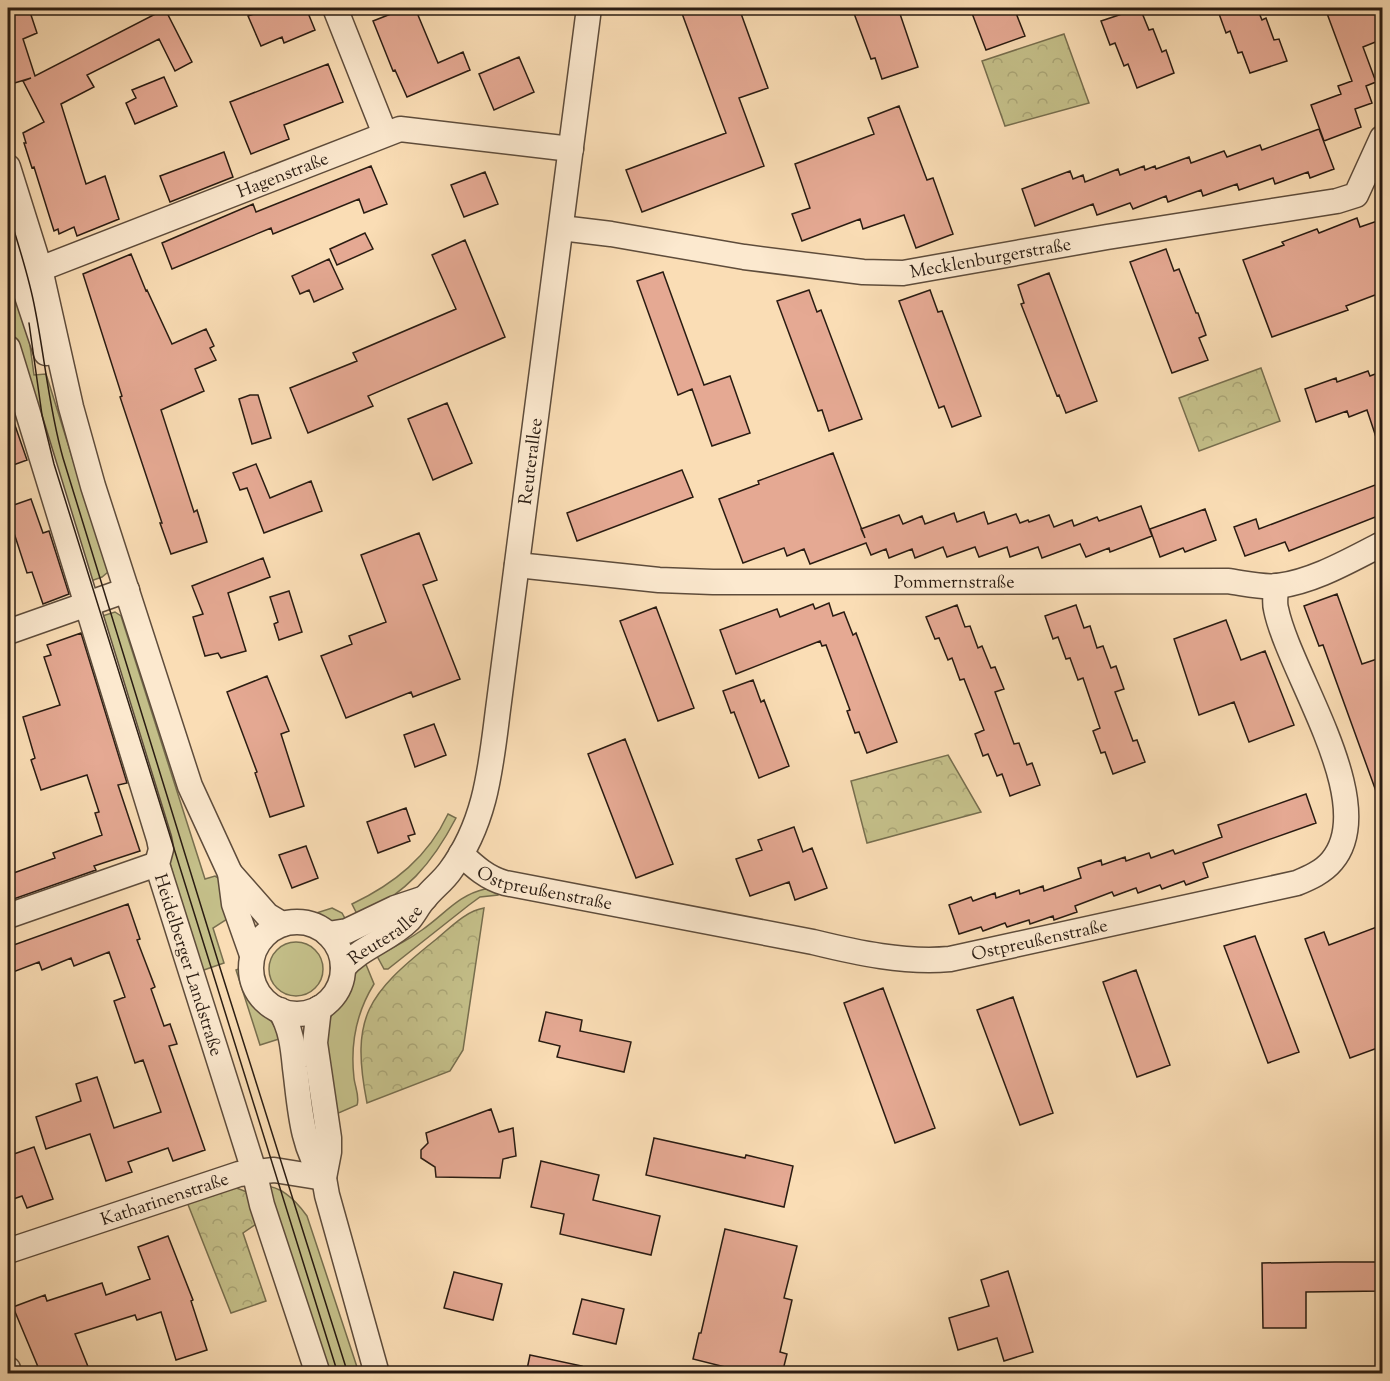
<svg xmlns="http://www.w3.org/2000/svg" width="1390" height="1381" font-family="'Sorts Mill Goudy',serif">
<style>
.grass{fill:#c4bf89;stroke:#776e4e;stroke-width:1.5}
.park{fill:url(#park-crowns);stroke:#776e4e;stroke-width:1.5}
.building{fill:#e5a993;stroke:#2a1c12;stroke-width:1.5}
.lines{fill:none;stroke-linecap:round;stroke-linejoin:round}
.minor-casing{stroke:#5e4c3b;stroke-width:27}
.minor{stroke:#fce9cf;stroke-width:24}
.tram{stroke:#2a1c12;stroke-width:1.5}
.labels{text-anchor:middle;stroke-width:4.5;stroke-linejoin:round;paint-order:stroke}
.street-label{font-size:18px;fill:#2a1c12;stroke:#fce9cf}
</style>
<defs>
<pattern id="park-crowns" width="20" height="18" patternUnits="userSpaceOnUse" patternTransform="scale(1.5)"><rect width="20" height="18" fill="#c4bf89"/><path d="M2 6a3 3 0 1 1 6 0M12 15a3 3 0 1 1 6 0" fill="none" stroke="#a9a475"/></pattern>
</defs>
<rect width="100%" height="100%" fill="#faddb5"/>
<filter id="stains"><feTurbulence type="fractalNoise" baseFrequency=".00333" numOctaves="4"/><feColorMatrix values="0 0 0 0 .2 0 0 0 0 .09 0 0 0 0 .02 0 0 0 .5 -.17"/></filter>
<radialGradient id="worn" r=".72"><stop offset=".6" stop-color="#630" stop-opacity="0"/><stop offset="1" stop-color="#630" stop-opacity=".3"/></radialGradient>
<!-- grass -->
<path class="grass" d="M8,298H15L19,300L28,331L34,375L46,374L47,377L108,572L102,577L88,582L85,580L8,334Z
M115,612L121,616L205,879L215,876L220,879L232,916L213,928L224,963L201,971L99,617Z
M448,814L456,818C431,866 407,891 359,918L352,904C394,884 428,857 448,814Z
M485,889L498,891V895L480,897L469,905L388,969H384L377,956C393,948 408,940 422,930C444,915 458,895 485,889Z
M332,908L342,913L347,922H331L310,915Z
M269 969a27 27 0 1 1 54 0a27 27 0 1 1-54 0Z
M365,962L374,984C356,1013 350,1043 354,1078C355,1087 360,1097 357,1105L334,1115L325,1025L343,999L353,971Z
M241,968C241,1006 272,1007 279,1039L260,1045L236,970Z
M264,1186C282,1186 297,1202 307,1216L359,1373H329Z"/>
<!-- park -->
<path class="park" d="M1064,34L1089,103L1005,126L982,61Z
M1261,368L1280,421L1199,451L1179,398Z
M948,755L981,812L867,843L851,781Z
M484,908L463,1050L450,1071L367,1103C350,1016 368,994 434,941C449,929 465,911 484,908Z
M234,1187L247,1192L259,1222L243,1233L266,1301L231,1313L187,1202Z"/>
<!-- building -->
<path class="building" d="M8,8H12L14,13L29,9L37,33L23,39L35,76L165,9L192,62L175,71L159,39L87,75L94,87L61,104L86,184L105,176L119,219L77,236L74,227L59,234L58,229L54,231L34,167L32,168L24,143H26L23,133L44,122L23,81L31,78L8,85Z
M270,8H306L315,30L284,43L282,37L261,46L248,16Z
M406,8H415L438,63L463,52L470,70L407,97L395,70L393,71L373,21Z
M680,8H739L768,88L739,98L764,166L642,212L626,170L726,133Z
M852,8H898L918,67L882,79L875,58L871,59Z
M970,8H1014L1025,36L986,50Z
M1140,8L1149,30L1153,29L1162,52L1166,50L1174,73L1137,88L1128,64L1124,66L1115,43L1110,45L1101,21Z
M1228,8H1257L1262,20L1266,18L1274,40L1279,39L1287,61L1250,73L1242,52L1238,53L1230,31L1226,33L1218,11Z
M1325,8H1383V39L1363,47L1376,82L1366,86L1372,103L1355,109L1361,127L1324,141L1311,105L1341,94L1338,86L1352,81Z
M519,57L534,92L494,110L479,74Z
M328,64L343,102L284,125L289,139L251,154L230,102Z
M164,77L177,106L135,124L126,103L136,98L132,90Z
M899,106L927,180L933,178L953,234L916,248L904,215L863,229L860,219L802,241L792,214L810,208L795,164L874,134L868,118Z
M1319,129L1334,169L1310,178L1308,172L1275,184L1273,178L1239,190L1237,184L1203,196L1201,190L1168,202L1166,196L1133,209L1130,203L1097,215L1093,204L1035,226L1022,189L1070,171L1073,179L1083,175L1085,182L1118,169L1120,175L1144,166L1145,170L1155,166L1156,169L1189,157L1191,163L1224,151L1227,157L1260,145L1262,150Z
M224,152L233,177L170,202L160,176Z
M371,166L387,204L364,213L359,199L273,234L271,228L172,269L162,243L253,204L256,212Z
M485,172L498,204L464,217L451,185Z
M1357,218L1360,227L1383,219V292L1346,306L1348,310L1272,337L1243,260L1284,245L1282,242L1317,229L1319,233Z
M365,233L373,249L337,265L330,249Z
M465,240L505,337L368,396L373,406L308,433L290,388L357,361L353,353L456,309L432,255Z
M1166,249L1174,271L1179,269L1196,313H1198L1206,335L1199,338L1208,360L1172,373L1130,262Z
M131,254L146,291L147,290L172,344L206,329L214,346L210,348L216,360L195,369L204,391L161,410L194,512L197,510L207,542L171,554L160,523H162L120,397L122,396L83,274Z
M329,259L343,289L314,302L309,290L300,294L292,276Z
M663,272L704,385L730,376L750,433L712,446L692,389L678,395L637,281Z
M1049,273L1097,401L1066,413L1059,395L1057,396L1021,304L1024,303L1018,285Z
M809,290L817,312L821,310L862,419L829,431L822,410L818,411L777,301Z
M930,290L938,312L942,311L981,416L952,427L944,406L939,408L899,301Z
M1368,371L1370,376L1383,371V448L1380,449L1367,410L1349,417L1347,411L1316,422L1305,389L1336,378L1337,382Z
M250,395H258L271,438L252,444L239,399Z
M447,403L472,463L433,480L408,419Z
M8,411H10L27,460L8,467Z
M833,453L865,538L861,529L899,515L903,524L922,516L925,524L954,513L957,522L984,512L988,524L1016,514L1020,523L1028,520L1029,522L1049,515L1054,527L1072,520L1074,526L1097,517L1099,521L1141,506L1152,536L1110,552L1109,548L1086,557L1080,544L1042,558L1038,547L1010,557L1007,547L979,557L975,547L947,557L943,547L915,558L912,549L889,558L886,549L871,555L866,543L810,564L804,549L787,556L784,548L743,563L719,499L759,484L758,481Z
M256,464L270,498L311,481L322,511L264,533L247,488L240,490L233,473Z
M682,470L693,497L577,541L567,513Z
M1383,482V514L1289,551L1285,542L1245,556L1234,527L1256,519L1259,529Z
M31,499L43,533L49,531L69,594L43,604L32,572L27,573L14,533L8,535V507Z
M1205,509L1216,540L1185,552L1183,548L1160,557L1150,529Z
M419,533L437,580L423,585L460,679L413,697L411,692L346,718L321,656L352,644L349,636L386,622L361,555Z
M263,558L270,577L228,593L246,651L221,658L218,653L205,656L193,617L203,614L192,586Z
M289,591L302,632L279,640L274,624L278,622L270,597Z
M1337,594L1362,664L1383,657V805H1381L1323,645L1319,646L1304,606Z
M829,603L833,616L844,612L853,635L856,633L897,742L867,753L859,732L855,733L847,711L850,710L826,645L822,646L820,641L736,674L720,630L777,609L780,617L813,604L815,609Z
M957,605L965,627L970,626L978,648L982,646L991,668L995,667L1004,689L995,692L1014,744L1019,743L1027,765L1032,763L1040,785L1010,796L1002,774L997,776L988,754L983,756L975,734L984,730L964,679L960,680L952,658L948,660L939,638L935,639L926,617Z
M1076,605L1084,628L1090,626L1097,648L1103,646L1111,668L1116,666L1124,689L1115,692L1133,741L1137,740L1145,762L1113,774L1105,752L1101,753L1093,731L1100,728L1083,678L1078,680L1070,658L1066,659L1058,637L1053,639L1045,616Z
M656,607L694,708L658,721L620,621Z
M1226,620L1241,660L1265,651L1294,725L1249,742L1234,702L1199,715L1174,639Z
M81,633L127,783L118,785L140,851L94,866L96,870L8,901V875L55,858L53,853L102,835L95,813L99,812L87,775L41,790L31,760L35,758L23,717L60,705L44,657L51,655L47,645Z
M267,676L289,731L281,734L304,806L270,817L255,773L257,772L227,692Z
M753,680L761,702L764,700L789,766L759,778L734,712L731,713L723,691Z
M434,724L446,755L415,767L404,735Z
M625,739L673,864L636,878L588,754Z
M1306,794L1316,823L1203,863L1208,877L1186,885L1184,881L1162,889L1160,885L1138,893L1136,888L1114,896L1112,892L1075,906L1077,912L1054,920L1053,916L1030,924L1029,920L1007,927L1005,923L983,931L981,927L959,934L949,905L971,897L973,901L995,893L996,898L1019,890L1020,894L1043,886L1044,891L1081,878L1078,868L1101,860L1102,865L1125,857L1126,861L1149,853L1151,858L1173,850L1175,854L1222,837L1218,825Z
M406,808L415,834L408,836L410,841L378,853L367,822Z
M794,827L803,852L812,848L827,888L795,900L789,882L750,896L736,859L762,850L758,840Z
M306,846L318,878L292,888L279,855Z
M128,904L140,939L137,940L155,987L151,989L164,1026L170,1024L177,1044L169,1046L205,1150L173,1161L168,1148L128,1162L132,1172L106,1181L90,1134L46,1149L36,1117L81,1101L76,1084L97,1077L114,1128L161,1112L143,1060L135,1063L114,1001L125,997L109,952L74,966L71,958L42,970L39,962L8,974V947Z
M1382,925L1383,1046L1350,1058L1305,939L1324,932L1329,945Z
M1255,936L1299,1052L1268,1063L1224,946Z
M1136,970L1170,1065L1137,1077L1103,982Z
M883,988L935,1128L895,1143L844,1003Z
M1013,997L1053,1113L1020,1125L977,1010Z
M546,1012L582,1020L580,1031L631,1042L624,1072L557,1057L560,1046L539,1041Z
M491,1109L499,1132L513,1128L516,1156L503,1159L500,1178L436,1177L435,1167L421,1158V1150L428,1143L426,1133Z
M654,1138L745,1158L746,1155L793,1166L784,1207L646,1175Z
M34,1147L53,1199L27,1208L22,1196L8,1201V1156Z
M541,1161L599,1175L593,1200L660,1216L651,1255L560,1234L564,1214L531,1207Z
M725,1229L797,1246L784,1298L792,1300L780,1352L787,1354L782,1374H753L693,1359L699,1333H701Z
M168,1236L193,1300L191,1301L207,1350L176,1360L161,1312L137,1320L135,1315L75,1334L89,1369L75,1374H41L13,1307L45,1295L47,1301L102,1283L106,1295L150,1279L138,1247Z
M1335,1262H1383V1291L1306,1292V1328H1263L1262,1263Z
M1008,1271L1033,1352L1004,1361L997,1338L958,1350L949,1318L989,1306L981,1280Z
M454,1272L502,1284L493,1320L444,1308Z
M582,1299L624,1309L616,1344L573,1334Z
M530,1355L582,1366L581,1374H526Z"/>
<g class="lines">
<defs>
<g id="minor">
<path d="M335,8L385,134"/>
<path d="M8,167L40,269L71,407L93,486L190,786L230,873L234,904L252,955"/>
<path id="s1" d="M561,228L611,234L744,257L863,272L903,273L1107,237L1337,201L1356,195L1382,138"/>
<path d="M8,239L46,353"/>
<path id="s2" d="M8,287L40,269L400,129L571,149"/>
<path id="s3" d="M8,348L159,839L161,849L157,864L254,1171L262,1205L318,1374"/>
<path id="s4" d="M517,565L659,580L713,582L1227,581C1243,583 1262,588 1278,586C1315,581 1350,560 1382,544"/>
<path d="M8,632L127,590"/>
<path id="s5" d="M461,854C475,867 487,878 505,883L813,942C858,953 904,963 950,959L1297,883C1309,878 1323,872 1332,861C1381,803 1289,673 1276,609C1274,602 1276,594 1276,586"/>
<path d="M230,873L267,915L282,924"/>
<path d="M8,916L157,864"/>
<circle cx="297" cy="968" r="46"/>
<path d="M328,934L347,931L395,908L425,898"/>
<path id="s6" d="M343,968C361,947 389,940 409,920C415,913 419,904 425,898C433,888 443,881 450,871C488,820 491,762 499,702L589,8"/>
<path d="M319,1008L315,1043L329,1138V1152L324,1178L327,1195L377,1374"/>
<path d="M280,1010C291,1028 293,1047 295,1068C300,1106 301,1146 324,1178"/>
<path id="s7" d="M8,1251L239,1174L274,1170L324,1178"/>
<path d="M8,1369L9,1374"/>
</g>
</defs>
<!-- minor casing -->
<use href="#minor" class="minor-casing"/>
<!-- minor -->
<use href="#minor" class="minor"/>
<!-- tram -->
<path class="tram" d="M8,211C18,244 29,276 35,309C45,359 49,409 63,458L221,971L348,1374
M29,323L42,415L54,464L338,1374"/>
</g>
<g class="labels">
<!-- street labels -->
<g class="street-label">
<text dy="6" stroke="none"><textPath href="#s2" startOffset="297">Hagenstraße</textPath></text>
<text dy="6" stroke="none"><textPath href="#s1" startOffset="434">Mecklenburgerstraße</textPath></text>
<text dy="6" stroke="none"><textPath href="#s6" startOffset="567">Reuterallee</textPath></text>
<text dy="6" stroke="none"><textPath href="#s4" startOffset="438">Pommernstraße</textPath></text>
<text dy="6" stroke="none"><textPath href="#s5" startOffset="93">Ostpreußenstraße</textPath></text>
<text dy="6" stroke="none"><textPath href="#s6" startOffset="54">Reuterallee</textPath></text>
<text dy="6" stroke="none"><textPath href="#s5" startOffset="597">Ostpreußenstraße</textPath></text>
<text dy="6" stroke="none"><textPath href="#s3" startOffset="645">Heidelberger Landstraße</textPath></text>
<text dy="6" stroke="none"><textPath href="#s7" startOffset="165">Katharinenstraße</textPath></text>
</g>
</g>
<!-- margin -->
<rect width="1390" height="1381" fill="none" stroke="#faddb5" stroke-width="30"/>
<rect x="9" y="9" width="1372" height="1363" fill="none" stroke="#2a1c12" stroke-width="3"/>
<rect x="15" y="15" width="1360" height="1351" fill="none" stroke="#2a1c12" stroke-width="1.5"/>
<rect width="100%" height="100%" filter="url(#stains)"/>
<rect width="100%" height="100%" fill="url(#worn)"/>
</svg>
